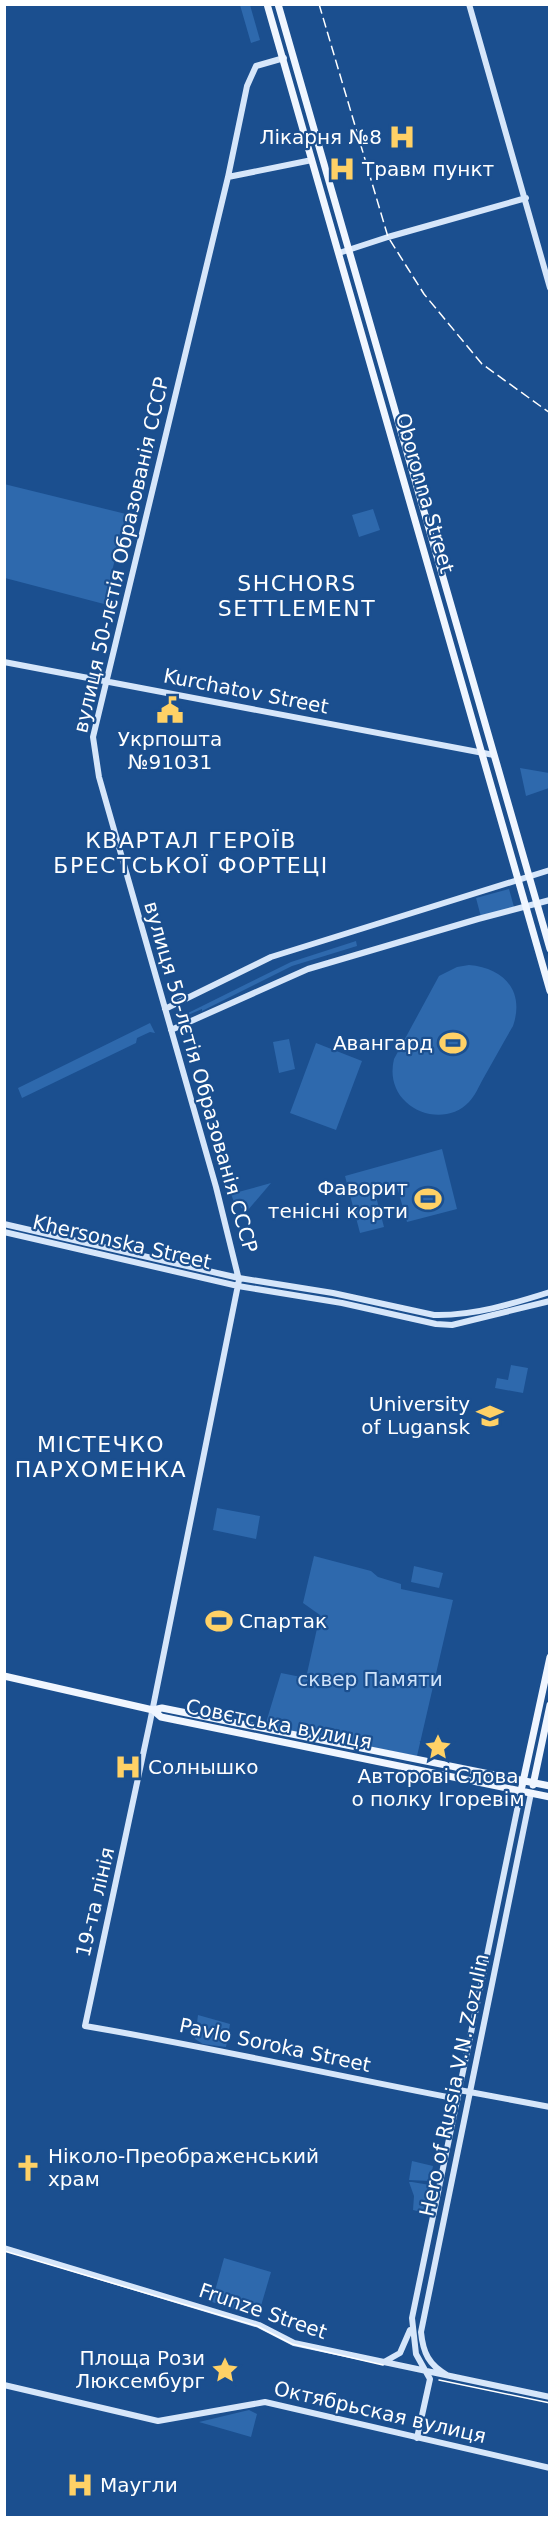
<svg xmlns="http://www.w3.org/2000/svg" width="554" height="2522" font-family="'DejaVu Sans',sans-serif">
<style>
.green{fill:#2e69ad}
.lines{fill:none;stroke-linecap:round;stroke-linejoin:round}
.secondary{stroke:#d6e6fa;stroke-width:6}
.primary{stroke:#f0f6ff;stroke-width:7}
.tram{stroke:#fff;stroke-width:1.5}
.rail{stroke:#fff;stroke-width:1.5;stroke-dasharray:10 4.5;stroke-linecap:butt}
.labels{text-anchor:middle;stroke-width:4.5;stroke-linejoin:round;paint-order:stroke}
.poi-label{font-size:20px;fill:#fff;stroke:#1b4f8f;text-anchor:end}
.street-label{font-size:20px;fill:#fff;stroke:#1b4f8f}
.park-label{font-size:20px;fill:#cfe3fa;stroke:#1b4f8f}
.quarter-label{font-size:22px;letter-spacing:1.5px;fill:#fff;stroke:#1b4f8f}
</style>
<rect width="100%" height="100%" fill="#1b4f8f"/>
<!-- green -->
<path class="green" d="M240,5H250L260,40L251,43Z
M4,484L126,514L104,604L5,578Z
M373,509L380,530L359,537L352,515Z
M520,768L549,773V788L526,796Z
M509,889L514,907L481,917L476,898Z
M356,941L357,946L292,966L202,1011V1009L188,1015L187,1020L179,1023L178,1018L291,962Z
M469,965C504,968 525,991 513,1026C503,1043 493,1061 483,1079C479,1086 475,1096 469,1102C452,1120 423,1118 406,1102C394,1091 390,1075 394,1059L439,976L457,967Z
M150,1023L155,1033L150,1032L137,1038L136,1043L22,1098L18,1088Z
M289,1039L295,1069L279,1073L273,1042Z
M316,1043L362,1061L336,1130L290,1113Z
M442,1149L457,1209L407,1222L396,1183L374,1189L384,1227L360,1233L345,1176Z
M271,1183L248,1210L241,1208L239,1201L234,1202L231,1194Z
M511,1365L528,1368L523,1393L495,1388L497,1378L508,1380Z
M217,1508L260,1516L256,1539L213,1530Z
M314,1556L371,1571L378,1577L401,1584V1589L453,1600L417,1756L265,1726L281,1673L306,1678L320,1615L303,1603Z
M414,1566L443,1573L439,1588L411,1582Z
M198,2015L230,2024L226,2047L203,2044L195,2039Z
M412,2161L433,2166L430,2181L409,2180Z
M412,2182L430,2185L426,2213L413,2210L414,2196L409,2182Z
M224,2258L271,2272L258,2316L212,2302Z
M249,2410L257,2414L251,2437L199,2422Z"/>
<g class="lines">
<!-- secondary -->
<path class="secondary" d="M469,4L550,288
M284,58L256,66L247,86L228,177L93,737L99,777L216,1187L239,1280L150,1722L85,2026C209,2047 333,2075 458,2099
M228,177L312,160
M339,253L388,237L526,198
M4,662L494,755
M165,1009L271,957L550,870
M171,1030L308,969L478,919L550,900
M4,1224L239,1278L333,1293L434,1315C473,1316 512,1304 550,1292
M4,1232L238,1286L342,1303L436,1324L452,1325L550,1301
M459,2090L550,2107
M4,2248L259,2325L294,2343L550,2397
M384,2362L400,2353L410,2330
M447,2375C429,2365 423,2353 421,2332L531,1793
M4,2385L158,2421L265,2402L550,2468
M417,2438L430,2379L416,2354L412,2318L521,1791"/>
<!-- primary -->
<path class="primary" d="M267,4L550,991
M278,4L550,949
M4,1676L153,1710L161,1717L550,1797
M153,1710L162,1708L550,1786
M533,1785L550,1705
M521,1791L550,1657"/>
<!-- tram -->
<path class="tram" d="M4,2251L257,2326L292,2344L383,2365
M439,2380L550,2403"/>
<!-- rail -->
<path class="rail" d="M319,4L388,237L424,294L482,364L550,413"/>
</g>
<!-- icons -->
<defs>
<symbol id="hospital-bare" viewBox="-9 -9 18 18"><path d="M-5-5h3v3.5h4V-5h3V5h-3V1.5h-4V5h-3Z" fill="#ffd166" stroke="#1b4f8f" stroke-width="2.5" paint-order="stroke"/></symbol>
<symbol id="civic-bare" viewBox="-9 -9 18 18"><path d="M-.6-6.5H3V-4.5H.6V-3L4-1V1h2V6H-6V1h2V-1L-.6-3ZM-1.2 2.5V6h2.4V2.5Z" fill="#ffd166" stroke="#1b4f8f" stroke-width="2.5" paint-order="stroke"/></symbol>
<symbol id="stadium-bare" viewBox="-9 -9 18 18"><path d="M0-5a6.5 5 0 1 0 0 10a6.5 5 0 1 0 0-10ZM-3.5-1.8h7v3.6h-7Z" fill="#ffd166" stroke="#1b4f8f" stroke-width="2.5" paint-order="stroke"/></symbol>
<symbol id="university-bare" viewBox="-9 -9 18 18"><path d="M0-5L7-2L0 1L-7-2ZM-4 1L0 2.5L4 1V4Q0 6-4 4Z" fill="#ffd166" stroke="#1b4f8f" stroke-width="2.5" paint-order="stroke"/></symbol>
<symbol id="sight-bare" viewBox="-9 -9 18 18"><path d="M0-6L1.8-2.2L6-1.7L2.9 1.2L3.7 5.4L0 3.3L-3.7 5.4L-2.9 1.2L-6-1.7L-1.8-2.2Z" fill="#ffd166" stroke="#1b4f8f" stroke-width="2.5" paint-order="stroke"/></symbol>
<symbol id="church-bare" viewBox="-9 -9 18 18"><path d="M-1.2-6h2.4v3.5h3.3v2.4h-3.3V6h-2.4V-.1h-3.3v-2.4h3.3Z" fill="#ffd166" stroke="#1b4f8f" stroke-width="2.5" paint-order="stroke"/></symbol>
</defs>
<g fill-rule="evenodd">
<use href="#hospital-bare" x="383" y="118" width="38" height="38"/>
<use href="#hospital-bare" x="323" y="150" width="38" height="38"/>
<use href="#civic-bare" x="151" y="691" width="38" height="38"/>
<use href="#stadium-bare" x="434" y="1024" width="38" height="38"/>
<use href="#stadium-bare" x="409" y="1180" width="38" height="38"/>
<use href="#university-bare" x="471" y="1397" width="38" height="38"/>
<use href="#stadium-bare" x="200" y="1602" width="38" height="38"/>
<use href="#sight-bare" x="419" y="1728" width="38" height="38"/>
<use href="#hospital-bare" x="109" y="1748" width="38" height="38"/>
<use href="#church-bare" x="9" y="2149" width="38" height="38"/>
<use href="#sight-bare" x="206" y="2351" width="38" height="38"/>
<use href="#hospital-bare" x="61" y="2466" width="38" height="38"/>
</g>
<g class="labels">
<!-- poi labels -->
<g class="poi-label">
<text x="382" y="144">Лікарня №8</text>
<text x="362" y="176" text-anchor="start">Травм пункт</text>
<text x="170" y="746" text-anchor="middle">Укрпошта<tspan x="170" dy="23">№91031</tspan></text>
<text x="433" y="1050">Авангард</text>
<text x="408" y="1195">Фаворит<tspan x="408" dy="23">тенісні корти</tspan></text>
<text x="470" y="1411">University<tspan x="470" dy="23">of Lugansk</tspan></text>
<text x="239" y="1628" text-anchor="start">Спартак</text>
<text x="148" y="1774" text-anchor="start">Солнышко</text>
<text x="438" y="1783" text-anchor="middle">Авторові Слова<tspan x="438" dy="23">о полку Ігоревім</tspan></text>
<text x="48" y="2163" text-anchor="start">Ніколо-Преображенський<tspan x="48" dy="23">храм</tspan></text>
<text x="205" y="2365">Площа Рози<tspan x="205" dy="23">Люксембург</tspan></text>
<text x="100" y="2492" text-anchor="start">Маугли</text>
</g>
<!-- street labels -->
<g class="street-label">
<text transform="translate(425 493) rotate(74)" y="7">Oboronna Street</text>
<text transform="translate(121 555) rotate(-77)" y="7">вулиця 50-лєтія Образованія СССР</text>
<text transform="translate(246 691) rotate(11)" y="7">Kurchatov Street</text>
<text transform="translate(201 1077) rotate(74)" y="7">вулиця 50-лєтія Образованія СССР</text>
<text transform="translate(122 1242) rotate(13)" y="7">Khersonska Street</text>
<text transform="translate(279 1724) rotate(11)" y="7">Совєтська вулиця</text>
<text transform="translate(95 1902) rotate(-77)" y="7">19-та лінія</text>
<text transform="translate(275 2045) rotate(12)" y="7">Pavlo Soroka Street</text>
<text transform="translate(454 2085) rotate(-78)" y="7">Hero of Russia V.N. Zozulin</text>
<text transform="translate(263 2311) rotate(19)" y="7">Frunze Street</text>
<text transform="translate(380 2412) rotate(13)" y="7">Октябрьская вулиця</text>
</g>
<!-- park labels -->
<g class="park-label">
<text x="370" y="1686">сквер Памяти</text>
</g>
<!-- quarter labels -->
<g class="quarter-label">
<text x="297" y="591">SHCHORS<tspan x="297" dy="25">SETTLEMENT</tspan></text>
<text x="191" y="848">КВАРТАЛ ГЕРОЇВ<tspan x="191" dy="25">БРЕСТСЬКОЇ ФОРТЕЦІ</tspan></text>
<text x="101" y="1452">МІСТЕЧКО<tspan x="101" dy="25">ПАРХОМЕНКА</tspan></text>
</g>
</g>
<!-- border -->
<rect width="554" height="2522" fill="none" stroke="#ffffff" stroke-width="12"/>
</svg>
